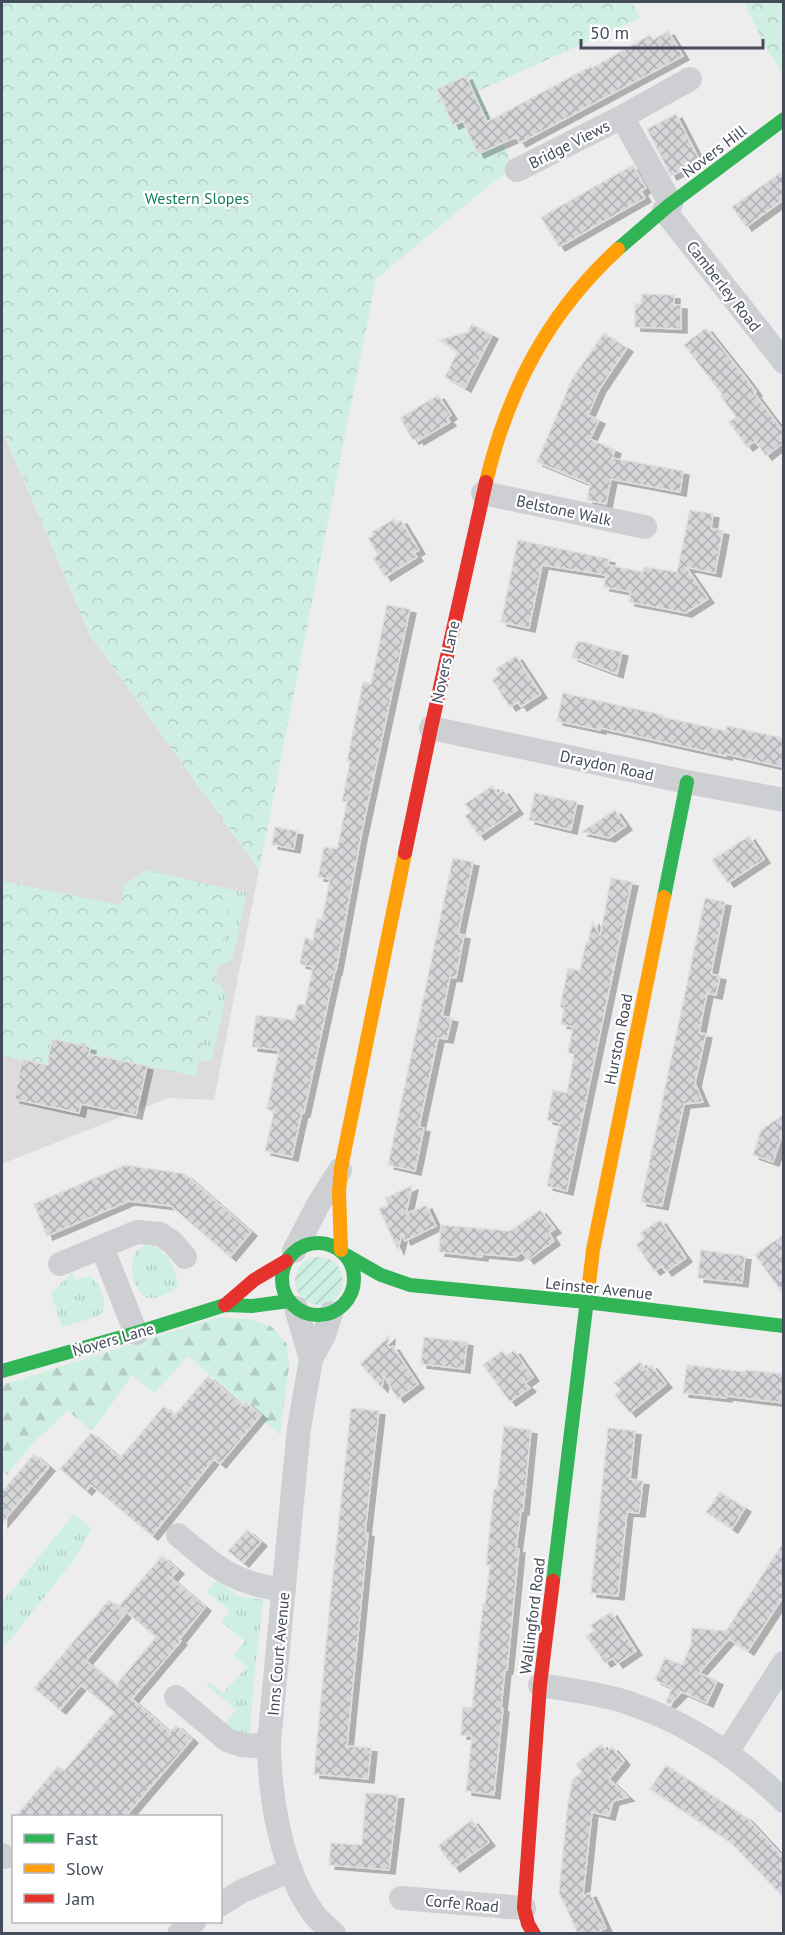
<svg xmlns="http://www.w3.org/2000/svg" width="785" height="1935" font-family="'PT Sans',sans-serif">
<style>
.education{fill:#dcdcdd}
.grass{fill:url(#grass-tufts)}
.forest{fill:url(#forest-firs)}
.park{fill:url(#park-crowns)}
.garden{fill:url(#garden-furrows)}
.building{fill:url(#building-cross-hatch);stroke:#dfdfe0;stroke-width:1.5;filter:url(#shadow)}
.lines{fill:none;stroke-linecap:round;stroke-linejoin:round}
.street{stroke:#cecfd3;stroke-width:24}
.fast{stroke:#30b455;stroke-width:14}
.slow{stroke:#ff9f0a;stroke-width:14}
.jam{stroke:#e5322d;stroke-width:14}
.labels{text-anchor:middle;stroke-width:4.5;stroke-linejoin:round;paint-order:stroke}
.street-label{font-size:16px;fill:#444b5a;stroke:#fff}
.park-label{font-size:16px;fill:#137d61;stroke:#fff}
</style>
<defs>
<pattern id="grass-tufts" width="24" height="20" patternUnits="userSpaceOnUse" patternTransform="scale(1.5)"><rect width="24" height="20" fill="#d0efe3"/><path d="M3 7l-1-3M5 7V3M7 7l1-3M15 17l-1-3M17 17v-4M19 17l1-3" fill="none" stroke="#b4cec5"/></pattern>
<pattern id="forest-firs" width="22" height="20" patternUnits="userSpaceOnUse" patternTransform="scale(1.5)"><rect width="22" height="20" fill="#d0efe3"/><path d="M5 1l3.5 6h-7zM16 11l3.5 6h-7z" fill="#b4cec5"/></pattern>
<pattern id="park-crowns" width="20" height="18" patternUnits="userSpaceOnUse" patternTransform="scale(1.5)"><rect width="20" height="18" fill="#d0efe3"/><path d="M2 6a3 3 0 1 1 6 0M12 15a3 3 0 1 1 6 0" fill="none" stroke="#b4cec5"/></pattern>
<pattern id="garden-furrows" width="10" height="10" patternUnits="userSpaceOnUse" patternTransform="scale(1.5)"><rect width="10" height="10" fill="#d0efe3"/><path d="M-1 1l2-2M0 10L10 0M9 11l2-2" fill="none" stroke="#b4cec5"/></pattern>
<pattern id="building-cross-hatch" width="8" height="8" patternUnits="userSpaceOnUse" patternTransform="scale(1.5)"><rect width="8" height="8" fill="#d6d6d9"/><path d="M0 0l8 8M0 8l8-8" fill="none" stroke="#afb0b3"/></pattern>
<filter id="shadow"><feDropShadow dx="6" dy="4" stdDeviation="0" flood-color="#0004"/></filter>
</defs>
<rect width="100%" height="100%" fill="#eeeded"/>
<!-- education -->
<path class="education" d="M3,432L90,635L259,870L214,1100L168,1098L2,1164V434Z"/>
<!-- grass -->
<path class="grass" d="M233,890L247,893L233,957L230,961L218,965Z
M214,982L220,984L226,996L212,1060L210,1062L200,1060Z
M149,1244C165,1248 180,1271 177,1287C170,1293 155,1301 146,1297C130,1290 123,1249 149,1244Z
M72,1272L76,1280L89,1276C101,1282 112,1309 97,1317L62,1327L51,1294Z
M74,1514L92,1529L73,1561L2,1650V1602Z
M218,1579L237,1596L261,1599L263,1602L254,1679L250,1734L238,1733L223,1726L236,1710L206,1685L209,1682L223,1693L247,1667L233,1655L245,1641L221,1622L230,1611L207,1592Z"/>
<!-- forest -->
<path class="forest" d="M218,1317L249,1319L272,1327L287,1344L289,1367L280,1435L188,1356L155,1393L132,1375L93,1431L68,1411L33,1443L7,1475L2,1471V1385Z"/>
<!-- park -->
<path class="park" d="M2,2H632L640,18L478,91L513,166L376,279L259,870L90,635L4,433L2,434Z
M744,2H783V75L763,42Z
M147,870L233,890L196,1076L89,1054L90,1047L53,1039L47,1065L2,1056V881L120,905L125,884Z"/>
<!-- garden -->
<path class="garden" d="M295 1281a24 24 0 1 1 48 0a24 24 0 1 1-48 0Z"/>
<!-- building -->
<path class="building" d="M668,31L683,56L520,143L516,137L478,154L463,121L453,125L437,89L466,76L487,122L591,66L592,68L650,35L653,40Z
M676,114L699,159L688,167L671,176L647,129Z
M633,165L646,188L641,191L645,198L559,247L541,217Z
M783,171V200L746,227L732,207Z
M642,294L674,295V305H681V329L635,327V304H641Z
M472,324L492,335L465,388L445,377L458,351L439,340L468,332Z
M706,328L745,377L756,392L754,393L783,431V443L766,456L755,441L747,447L729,422L736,417L720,395L722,394L684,345Z
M604,333L627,348L600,388L588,415L599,420L590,439L615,450L612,458L683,471L680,492L611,479L606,504L587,500L590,484L537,462L572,379Z
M438,395L451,415L447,418L450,422L418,441L417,438L413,440L400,418Z
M690,510L713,514L711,528L723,531L715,573L686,567L708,599L686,613L629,602L631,592L604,587L606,575L542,565L529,628L501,622L518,540L609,559L608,565L643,572L644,567L677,572Z
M394,519L396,523L401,520L419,550L414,553L417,557L385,577L373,558L378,555L368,538L374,535L372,532Z
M387,605L410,609L361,836L336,971H335L304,1113L302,1112L292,1157L265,1151L274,1112L267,1109L279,1050L252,1047L256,1015L294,1020L298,1004L305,1005L313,967L300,964L305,938L313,940L317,919L322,920L330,879L318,877L324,847L337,849L347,802L342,801L350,762L347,761L363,682L371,684Z
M577,642H585L600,647L622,652L617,674L572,657Z
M516,656L541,694L521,707L518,702L510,707L492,680L500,674L496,669Z
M563,693L663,715L662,717L726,731L727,726L783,738V767L726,754V756L600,728V730L557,721Z
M492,786L498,794L503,790L517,810L479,836L465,816L471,812L465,804Z
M535,793L577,802L571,830L529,820Z
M615,810L626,826L609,838L582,832Z
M275,827L297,831L294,849L272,845Z
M749,836L764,859L728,883L712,860Z
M453,858L473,862L458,934L464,935L456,978L450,977L442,1016L452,1018L447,1039L438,1038L419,1127L424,1128L415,1171L388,1165Z
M611,878L632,882L567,1191L547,1186L560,1123L547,1120L553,1090L567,1093L574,1054L568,1053L573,1027L561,1024L564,1008H560L568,968L580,971L586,942H588L593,921L600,936Z
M705,898L725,902L711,974L720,976L716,995L707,993L699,1033L706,1034L695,1083L703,1102L684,1104L662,1206L641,1202Z
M52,1039L90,1047L89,1054L147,1066L136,1115L81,1104L79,1113L14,1099L22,1059L47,1065Z
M783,1115V1132L773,1162L753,1155L761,1130Z
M125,1165L185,1174L251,1232L230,1257L171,1206L129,1201L47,1236L34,1204Z
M412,1186L406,1214L426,1205L436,1226L405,1241L402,1234L398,1250L379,1209L388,1205L385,1198Z
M540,1210L555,1229L549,1233L554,1241L528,1260L522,1252L515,1257L482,1254V1257L439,1252L441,1225L510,1231Z
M660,1220L686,1258L666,1272L662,1266L654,1271L636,1244L644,1239L640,1233Z
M783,1235V1294L755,1255Z
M701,1250L745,1256L742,1283L698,1278Z
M389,1336L388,1346L390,1348L393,1346L418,1384L398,1399L384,1376L382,1388L360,1364Z
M424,1337L467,1342L464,1369L421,1364Z
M514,1350L533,1377L525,1383L530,1388L510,1402L483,1365L502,1351L506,1356Z
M640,1362L646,1370L651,1365L666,1384L630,1413L615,1395L621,1390L614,1383Z
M687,1365L745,1372V1370L783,1374V1403L727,1396L726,1398L683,1393Z
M208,1376L242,1406L246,1402L261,1415L220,1464L214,1459L152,1536L91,1485L86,1491L60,1469L91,1433L120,1458L164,1406L175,1415Z
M351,1408L379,1411L365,1532L368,1533L347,1746L371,1748L368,1779L314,1774L330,1603Z
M504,1426L531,1430L523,1511H521L516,1549H519L509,1651L507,1670H505L501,1708H503L494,1795L466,1791L472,1736L461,1735L463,1707L472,1708L483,1604H485L490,1565H486L494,1489H497Z
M608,1428L635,1431L630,1479L643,1481L639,1513L627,1512L618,1596L591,1593Z
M34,1454L49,1467L2,1523V1492Z
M720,1492L745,1508L732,1529L706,1512Z
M247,1530L261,1542L243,1563L228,1551Z
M783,1543V1597L748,1651L729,1639L699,1673L717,1681L707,1703L682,1692L670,1704L666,1703L672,1688L655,1680L665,1658L682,1665L691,1645L692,1628L726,1631Z
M162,1556L178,1570L171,1578L205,1607L179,1640L181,1641L132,1699L170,1732L176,1725L192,1739L126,1816H16L58,1766L64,1771L114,1712L81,1685L60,1710L34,1688L109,1600L125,1614L86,1661L116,1685L156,1637L119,1606Z
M611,1612L636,1651L617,1664L613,1658L605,1663L586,1636L594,1631L591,1625Z
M601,1744L607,1752L612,1747L624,1761L609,1779L628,1797L613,1801L609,1816L592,1812L583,1896L590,1893L606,1928L594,1934H578L559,1892L568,1802L573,1779L582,1772L576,1764Z
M666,1765L747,1818L783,1857V1897L730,1842L650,1789Z
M366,1793L398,1795L389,1870L329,1865L331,1843L362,1845Z
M472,1820L489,1842L454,1868L438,1846Z"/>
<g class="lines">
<!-- street -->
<path class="street" d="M622,117L671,204
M517,170L622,117L690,79
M664,210L784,362
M483,493L645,527
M431,728L687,782L784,800
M102,1247L136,1333
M294,1251L319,1203L340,1170
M60,1264L137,1232L160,1234L172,1242L185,1257
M296,1308L311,1359
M331,1313L324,1335L311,1359L299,1428L269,1742C269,1795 281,1870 314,1914C319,1921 327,1927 334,1934
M178,1535C216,1567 232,1583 284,1590
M540,1685C569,1690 598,1693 626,1702C686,1722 738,1756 784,1801
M176,1697L227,1740L242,1745L254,1746L269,1742
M727,1752L784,1663
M2,1855L4,1857
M401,1898L524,1908
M220,1905L242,1891L291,1870
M179,1934L194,1922"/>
<!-- fast -->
<path class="fast" d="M618,249L668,206L784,119
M664,897L687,782
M282 1279a36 36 0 1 1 72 0a36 36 0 1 1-72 0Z
M346,1255L381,1275L410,1285L586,1302L784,1326
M2,1371L136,1333L225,1305L252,1306L289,1301
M553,1581L589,1283"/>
<!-- slow -->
<path class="slow" d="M486,482C508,390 548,313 618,249
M341,1250L339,1192L341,1168L405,853
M589,1283L593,1250L664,897"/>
<!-- jam -->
<path class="jam" d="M405,853L431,728L486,482
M225,1305L254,1280L286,1261
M534,1934L528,1924L524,1908L540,1685L553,1581"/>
</g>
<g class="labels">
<!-- street labels -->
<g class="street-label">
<text transform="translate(569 144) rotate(-27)" y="6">Bridge Views</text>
<text transform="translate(714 151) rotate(-37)" y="6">Novers Hill</text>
<text transform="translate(724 286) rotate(52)" y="6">Camberley Road</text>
<text transform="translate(564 510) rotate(12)" y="6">Belstone Walk</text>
<text transform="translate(445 662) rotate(-78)" y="6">Novers Lane</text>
<text transform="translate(607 765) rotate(12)" y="6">Draydon Road</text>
<text transform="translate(618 1039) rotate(-79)" y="6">Hurston Road</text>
<text transform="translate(599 1288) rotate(6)" y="6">Leinster Avenue</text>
<text transform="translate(113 1339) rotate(-16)" y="6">Novers Lane</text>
<text transform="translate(532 1616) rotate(-83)" y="6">Wallingford Road</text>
<text transform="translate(278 1654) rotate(-85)" y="6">Inns Court Avenue</text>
<text transform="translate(462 1903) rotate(5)" y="6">Corfe Road</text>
</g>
<!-- park labels -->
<g class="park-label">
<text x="197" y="204">Western Slopes</text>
</g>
</g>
<!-- border -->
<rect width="785" height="1935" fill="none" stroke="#444b5a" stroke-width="6"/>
<!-- legend -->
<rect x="12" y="1815" width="210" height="108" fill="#ffffff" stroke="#b4b7bd" stroke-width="1.5"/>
<rect x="24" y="1834" width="30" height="9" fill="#30b455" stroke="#b4b7bd" stroke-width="1.5"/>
<text x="66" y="1845" font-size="18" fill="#444b5a">Fast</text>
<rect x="24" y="1864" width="30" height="9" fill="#ff9f0a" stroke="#b4b7bd" stroke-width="1.5"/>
<text x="66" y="1875" font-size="18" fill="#444b5a">Slow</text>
<rect x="24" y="1894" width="30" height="9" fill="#e5322d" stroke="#b4b7bd" stroke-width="1.5"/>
<text x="66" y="1905" font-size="18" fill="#444b5a">Jam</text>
<!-- scale -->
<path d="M581 39v9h182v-9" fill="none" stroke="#444b5a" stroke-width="3"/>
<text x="590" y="39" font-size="18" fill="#444b5a" stroke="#ffffff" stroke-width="4.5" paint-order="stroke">50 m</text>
</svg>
